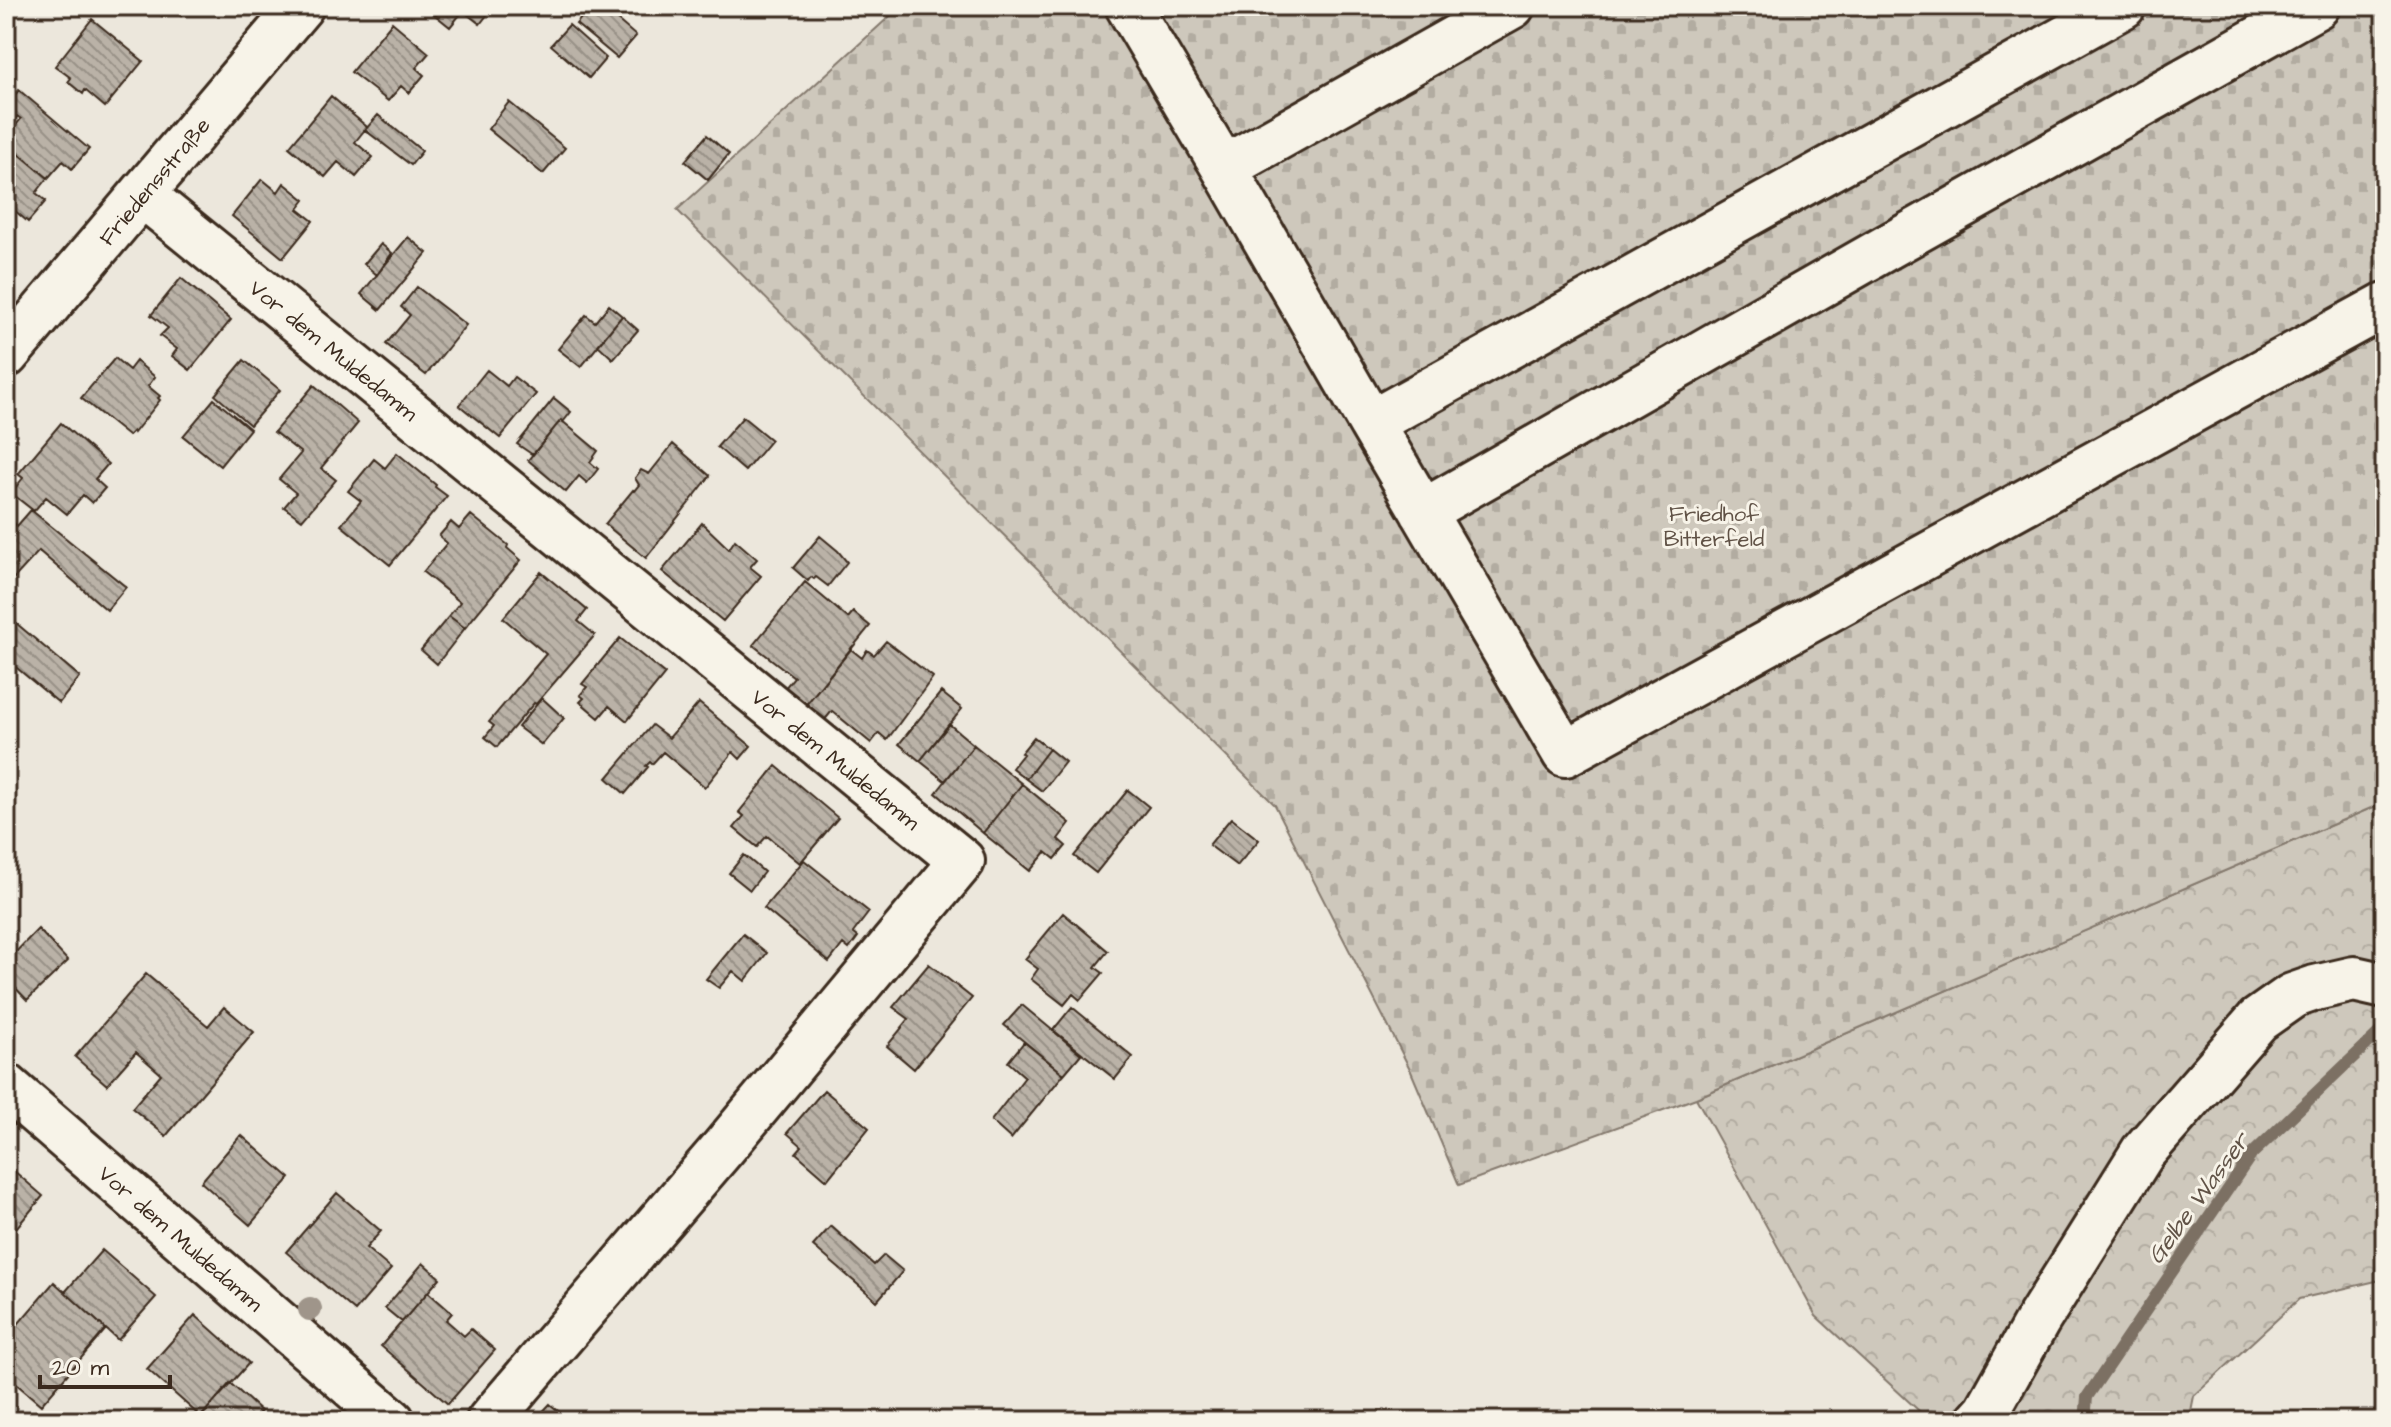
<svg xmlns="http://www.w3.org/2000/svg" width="2391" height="1427" font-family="'Architects Daughter',sans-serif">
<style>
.forest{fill:url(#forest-crowns);stroke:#84796d;stroke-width:2}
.cemetery{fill:url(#cemetery-stones);stroke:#84796d;stroke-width:2}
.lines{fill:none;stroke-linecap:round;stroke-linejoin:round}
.stream{stroke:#7c7064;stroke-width:12}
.building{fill:url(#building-back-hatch);stroke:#3b2a1e;stroke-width:2}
.minor-casing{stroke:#3b2a1e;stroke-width:50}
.minor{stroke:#f7f3e8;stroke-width:44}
.tree{fill:#9f958a}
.labels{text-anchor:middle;stroke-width:6;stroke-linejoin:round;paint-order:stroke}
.street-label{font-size:22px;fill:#3b2a1e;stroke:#f7f3e8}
.park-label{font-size:22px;fill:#605246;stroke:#f7f3e8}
.water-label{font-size:24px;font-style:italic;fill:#615347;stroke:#f7f3e8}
</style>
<defs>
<pattern id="forest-crowns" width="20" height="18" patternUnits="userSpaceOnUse" patternTransform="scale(2)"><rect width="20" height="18" fill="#cec8bc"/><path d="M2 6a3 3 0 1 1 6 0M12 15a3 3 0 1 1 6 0" fill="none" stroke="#b2aca1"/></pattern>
<pattern id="cemetery-stones" width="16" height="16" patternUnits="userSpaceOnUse" patternTransform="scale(2)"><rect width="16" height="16" fill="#cec8bc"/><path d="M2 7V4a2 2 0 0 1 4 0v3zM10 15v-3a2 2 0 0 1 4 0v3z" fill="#b2aca1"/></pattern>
<pattern id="building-back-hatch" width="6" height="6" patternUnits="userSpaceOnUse" patternTransform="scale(2)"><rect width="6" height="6" fill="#bab2a7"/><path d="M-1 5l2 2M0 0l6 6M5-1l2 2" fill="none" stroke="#989187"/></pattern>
</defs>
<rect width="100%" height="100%" fill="#ece7dc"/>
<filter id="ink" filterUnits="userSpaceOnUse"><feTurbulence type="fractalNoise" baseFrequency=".0125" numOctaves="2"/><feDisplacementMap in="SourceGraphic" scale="16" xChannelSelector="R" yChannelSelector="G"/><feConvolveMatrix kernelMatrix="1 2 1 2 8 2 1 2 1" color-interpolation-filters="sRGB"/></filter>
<g filter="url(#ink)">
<!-- forest -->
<path class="forest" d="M2385,802V1279L2299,1299L2194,1396L2189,1421H1930L1816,1316L1696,1098Z"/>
<!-- cemetery -->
<path class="cemetery" d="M901,6H2385V802L1696,1098L1459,1185L1410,1069L1275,805L677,210Z"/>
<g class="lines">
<!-- stream -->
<path class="stream" d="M2085,1421L2087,1397L2252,1154L2385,1027"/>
</g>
<!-- building -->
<path class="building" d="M149,6H190L181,16L170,6L162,16Z
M424,6H494L480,24L463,11L450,27Z
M591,6H601L636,36L617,58L576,24Z
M92,19L143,61L105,107L85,90L83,94L68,82L71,78L55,66Z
M392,22L429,53L416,68L424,75L409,93L401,86L388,101L351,72Z
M569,25L606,58L589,78L551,45Z
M19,90L89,149L72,169L63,161L48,178L6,143V137L21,119L17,116L10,124L6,120V105Z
M331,96L367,127L355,142L373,157L356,177L338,162L325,177L289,147Z
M509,102L565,148L543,174L488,129Z
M378,115L422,151L411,165L365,130Z
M707,135L729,154L708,180L685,161Z
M6,143L48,178L36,193L46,201L28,222L6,203Z
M262,179L278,192L284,183L305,200L298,209L313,221L283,258L232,216Z
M408,237L427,253L380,310L361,294Z
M381,244L392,253L377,275L364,264Z
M181,278L231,320L190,370L172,356L177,349L160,336L168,328L151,315Z
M417,287L466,325L426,375L386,344L410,315L401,307Z
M609,305L622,316L581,367L558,349L586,315L595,322Z
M622,316L638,330L613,359L598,345Z
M115,358L129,370L136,361L155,377L148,386L160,396L158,398L160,400L134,433L133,431L128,436L81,398Z
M244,360L280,390L250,425L215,395Z
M487,370L507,386L514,377L536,394L500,438L459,405Z
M314,385L358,423L321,468L336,480L302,520L284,507L296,493L279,479L301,453L274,432Z
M554,398L571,412L563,422L561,420L533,455L517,444Z
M214,399L250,429L220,466L183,436Z
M743,417L771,440L745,471L717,447Z
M561,420L598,451L590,462L598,469L587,483L579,476L566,492L528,460Z
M61,423L108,464L95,479L105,488L92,503L83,495L67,514L46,497L34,511L11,493L23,478L18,474Z
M673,444L710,476L646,558L605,524L633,490L634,491L639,485L635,478L641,470L649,474Z
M397,453L436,485L435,487L447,496L390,565L341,525L361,501L348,491L374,459L385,468Z
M31,510L126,587L107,610L39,551L6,587V515L17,526Z
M471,515L508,545L507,548L521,560L465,628L449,616L460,602L423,572L447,543L439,536L451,522L459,529Z
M702,523L729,549L735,540L757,559L750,567L761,576L723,621L662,571Z
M820,536L838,551L847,562L828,586L816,577L814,579L811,577L808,581L793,568Z
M541,572L587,610L578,621L595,635L536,704L534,703L497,747L485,737L494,726L489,722L546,654L503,618Z
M805,582L848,618L853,612L870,626L805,706L784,689L794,677L753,645Z
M449,616L465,628L437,664L421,650Z
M10,618L80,677L59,703L6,659V623Z
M620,638L665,674L627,721L609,706L599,718L580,702L584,698L580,695L587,687L582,684Z
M886,641L933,677L887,740L879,733L871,743L832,711L823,722L805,706L852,647V650L862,658L867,650L874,655Z
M941,692L962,709L920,761L899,744Z
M542,698L564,718L542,745L518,727Z
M699,703L751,746L740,759L733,752L705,787L663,752L652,764L650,762L646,766L648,767L625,794L607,778L652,725L669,738Z
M949,724L974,745L945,781L920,761Z
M1034,737L1049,749L1026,779L1012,768L1023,754L1021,753Z
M974,745L1022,784L983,833L936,793Z
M1049,749L1065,762L1042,791L1026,779Z
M776,766L838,818L800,863L767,836L757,847L734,828L744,816L739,812Z
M1022,784L1070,823L1058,839L1066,846L1055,859L1046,852L1030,871L983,833Z
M1128,790L1149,807L1096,873L1074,856Z
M1231,818L1259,840L1237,866L1209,845Z
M744,855L764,872L750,890L729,873Z
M804,860L869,912L853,933L858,937L849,949L843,944L829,962L764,908Z
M1063,913L1108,951L1095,967L1103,973L1080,1000L1073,994L1064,1005L1031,979L1038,969L1025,959Z
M38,929L68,961L27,1000L6,978V962Z
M743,934L767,953L745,981L733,971L719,988L706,979Z
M929,964L972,998L914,1069L887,1046L909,1019L893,1007Z
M146,974L208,1026L224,1007L254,1032L166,1136L132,1108L161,1074L136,1052L107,1085L75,1057Z
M1022,1005L1081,1054L1064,1074L1004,1025Z
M1072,1007L1133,1057L1115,1079L1053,1030Z
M1024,1042L1064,1074L1011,1139L991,1121L1025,1077L1008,1062Z
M824,1090L869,1128L827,1180L796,1153L802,1146L787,1133Z
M241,1135L290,1178L250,1225L201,1182Z
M6,1164L43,1196L6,1240Z
M337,1193L381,1231L366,1248L391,1269L355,1311L286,1252Z
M831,1226L874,1265L884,1255L903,1271L877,1301L813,1246Z
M102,1250L156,1297L118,1340L65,1292Z
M423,1263L440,1278L402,1322L385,1308Z
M54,1282L106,1329L41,1405L6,1375V1338Z
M428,1292L452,1313L446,1320L464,1336L471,1329L495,1350L448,1404L381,1346Z
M195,1315L249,1363L201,1417L147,1369Z
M230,1383L261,1411L252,1421H197Z
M550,1404L570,1421H534Z
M296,1410L309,1421H287Z"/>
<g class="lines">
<defs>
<path id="minor" d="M1128,6L1224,168L1512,6
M1224,168L1371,423L2123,6
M143,195L962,861L724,1147L489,1421
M6,355L301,6
M1371,423L1565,754L2385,305
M1423,512L1884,249L2317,6
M6,1086L392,1421
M1978,1421L1987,1411L2038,1320L2143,1152L2258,1020L2292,996L2315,988L2354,979L2385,986"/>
</defs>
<!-- minor casing -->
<use href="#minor" class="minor-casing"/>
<!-- minor -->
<use href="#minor" class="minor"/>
</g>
<!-- trees -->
<circle class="tree" cx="310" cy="1309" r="12"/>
</g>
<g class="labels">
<!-- street labels -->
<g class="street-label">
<text transform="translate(154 181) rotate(-50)" y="8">Friedensstraße</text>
<text transform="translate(334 350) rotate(39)" y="8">Vor dem Muldedamm</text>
<text transform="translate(836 759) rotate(39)" y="8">Vor dem Muldedamm</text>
<text transform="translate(181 1238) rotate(41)" y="8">Vor dem Muldedamm</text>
</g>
<!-- park labels -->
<g class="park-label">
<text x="1714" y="521">Friedhof<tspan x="1714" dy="25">Bitterfeld</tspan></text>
</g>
<!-- water labels -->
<g class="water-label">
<text transform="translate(2198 1198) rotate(-54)" y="8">Gelbe Wasser</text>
</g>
</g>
<!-- margin -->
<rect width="2391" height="1427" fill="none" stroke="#f7f3e8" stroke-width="32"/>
<rect x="16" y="16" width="2359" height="1395" fill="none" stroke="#3b2a1e" stroke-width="3" filter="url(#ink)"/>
<!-- scale -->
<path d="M40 1375v12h130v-12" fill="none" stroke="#3b2a1e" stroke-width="4"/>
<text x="52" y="1375" font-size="24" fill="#3b2a1e" stroke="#f7f3e8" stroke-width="6" paint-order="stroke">20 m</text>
</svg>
